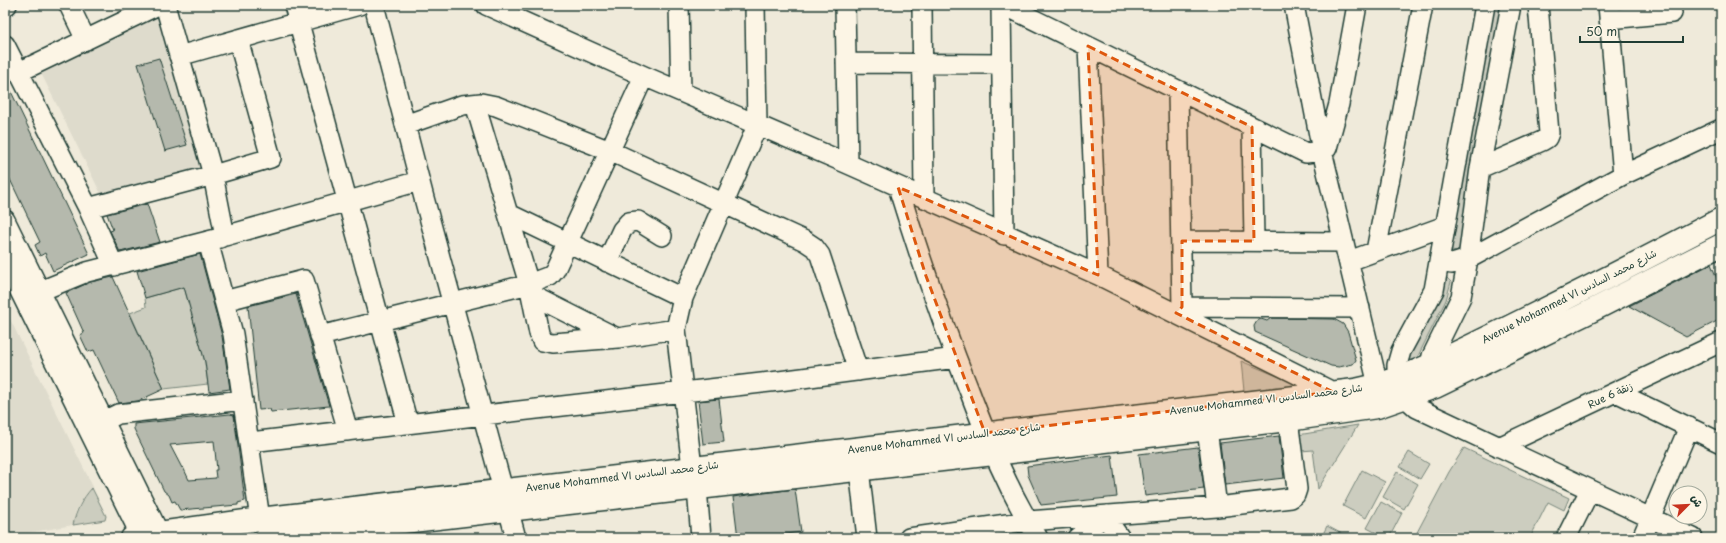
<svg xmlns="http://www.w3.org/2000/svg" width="1726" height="543" font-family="'Playpen Sans','Playpen Sans Arabic',sans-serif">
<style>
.built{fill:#dedbcc}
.green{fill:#cccdbf;stroke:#76857a}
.building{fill:#b5b9ad;stroke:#1f3d34;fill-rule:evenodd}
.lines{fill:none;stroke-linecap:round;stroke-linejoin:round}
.minor-casing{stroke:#1f3d34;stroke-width:22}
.major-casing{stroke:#1f3d34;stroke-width:25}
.minor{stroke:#fcf5e5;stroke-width:19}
.major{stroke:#fcf5e5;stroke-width:22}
.marked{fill:#de580e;fill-opacity:0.2;stroke:#de580e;stroke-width:3;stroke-dasharray:8 5;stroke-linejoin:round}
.labels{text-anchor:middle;stroke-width:3;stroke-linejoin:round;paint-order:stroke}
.street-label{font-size:10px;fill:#1f3d34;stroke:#fcf5e5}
</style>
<rect width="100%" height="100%" fill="#efeada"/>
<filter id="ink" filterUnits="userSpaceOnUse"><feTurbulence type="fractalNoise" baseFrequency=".025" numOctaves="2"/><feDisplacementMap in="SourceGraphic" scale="8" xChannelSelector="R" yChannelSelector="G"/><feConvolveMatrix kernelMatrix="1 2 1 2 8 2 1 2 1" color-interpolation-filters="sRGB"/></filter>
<g filter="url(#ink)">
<!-- built -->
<path class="built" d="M158,12L202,168L102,196L40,71Z
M5,309L93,487L85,496L76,511L73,525L5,537Z"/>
<!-- green -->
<path class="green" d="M1495,5H1505L1459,249L1456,252L1452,251L1450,248Z
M1447,278L1451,282L1446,300L1415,362L1407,363L1406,361L1445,280Z
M184,287L205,362L208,384L164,389L130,313L146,307L145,298Z
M1241,361L1294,383V387L1244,391Z
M1358,425L1318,489L1313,450L1301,451L1298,435Z
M1464,448L1569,498L1564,510L1548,502L1530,538H1414L1449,472Z
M1409,452L1429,464L1420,479L1400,467Z
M1362,470L1385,482L1366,518L1343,506Z
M1397,472L1418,484L1404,509L1383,497Z
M92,488L106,516L105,520L73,525C76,511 82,499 92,488Z
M1381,502L1402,513L1389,538H1386L1367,528Z
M1327,526L1344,535L1343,538H1321Z"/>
<!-- building -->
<path class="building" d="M159,58L187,145L165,151L138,64Z
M5,79L89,254L53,271L45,253L40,256L35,245L40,242L5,169Z
M147,204L160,242L120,252L110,231L113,230L107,214Z
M200,254L222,336L230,389L209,392L205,362L184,287L145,298L137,271Z
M1711,264L1721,288V319L1686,337L1629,306Z
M113,277L164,389L138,401L119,403L94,350L88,352L80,335L84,333L66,293L90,282Z
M296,294L329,406L271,412L270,409L259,410L248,306Z
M1271,318L1334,319L1343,324L1348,332L1356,360L1353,364L1339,367L1331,366L1255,332L1254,326L1257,321L1261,319L1267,321Z
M719,399L724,442L703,444L698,401Z
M230,414L234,415L245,501L238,503V505L180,510L175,501L172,502L169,495L164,491L134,429V424ZM214,441L217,470H215L216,478L189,480L183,467L182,468L170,445Z
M1279,436L1284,478L1225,485L1220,443Z
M1198,447L1204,489L1145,496L1139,454Z
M1112,455L1117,497L1041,505L1028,475L1027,466Z
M795,489L801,532L756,538H738L733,497Z"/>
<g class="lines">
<defs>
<path id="minor" d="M69,5L86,40
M294,5L408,424
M374,5L424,198L516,538
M486,5L644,76L848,164L1098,275L1333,392
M679,5L681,92
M845,5L848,164
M922,5L924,198
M1001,5L1004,235
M1004,5L1306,153L1322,151L1327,148L1339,104L1357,5
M1294,5L1322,151L1378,385
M1485,5L1434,290L1401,351L1397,365V379L1400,387L1406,398L1417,408L1693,538
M1608,5L1623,175
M5,6L7,5
M1609,19L1672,13
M238,39L271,158L213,175L225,236L419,181
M5,45L88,208L114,266
M1088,46L1098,275
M179,56L359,5
M846,63L1002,64
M19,72L158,5
M475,104L529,284L539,333L542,341L553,343L618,338L676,329
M405,125L462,105L481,103L496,106L610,151L805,241L814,247L820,255L858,371
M1252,127L1254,241
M1480,168L1542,141L1547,138L1549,133L1538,5
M898,187C919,255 942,323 969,390C989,443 1008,490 1038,538
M88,208L213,175L165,5
M509,214L683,298
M5,220L159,533
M208,241L233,334L260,519
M1182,241L1344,242
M1376,251L1423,5
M5,261L141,536
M1349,261L1445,226
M607,262L622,230L629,222L638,221L662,236
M1439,262L1452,264L1468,259L1623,175L1721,129
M532,295L617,338
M28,296L87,272L220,238
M224,301L304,280L348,431
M1182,307L1360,308
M1176,313L1182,307L1178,91
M320,336L529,284L550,276L555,270L644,76
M1432,376L1430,365L1432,356L1461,297L1468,259L1480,168L1511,5
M1616,392L1721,443
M104,421L118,414L243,400
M1207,429L1217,507
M250,442L779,381L956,358
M1499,447L1721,342
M692,468L676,329L683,298L757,126L755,5
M859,469L867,538
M697,488L701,538
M909,538L1028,521L1217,507L1291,498L1295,495L1297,489L1288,420
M1077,538L1107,515L1110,524L1120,538
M1566,538L1590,490
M1642,538L1689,427"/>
<path id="major" d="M132,538L159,533L260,519L1355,390C1406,380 1451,355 1497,333C1572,296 1647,258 1721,219
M266,538L1288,420L1377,407L1435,387L1583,315L1721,245"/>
</defs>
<!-- minor casing -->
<use href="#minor" class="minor-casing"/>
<!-- major casing -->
<use href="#major" class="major-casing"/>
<!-- minor -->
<use href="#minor" class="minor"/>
<!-- major -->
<use href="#major" class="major"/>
</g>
</g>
<!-- marked area -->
<path class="marked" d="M1088,46L1252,127L1254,241H1182V307L1176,313L1333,392L985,433L926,276L898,187L1098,275Z"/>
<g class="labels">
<!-- street labels -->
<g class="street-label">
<text transform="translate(1569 296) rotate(-27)" y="4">Avenue Mohammed VI شارع محمد السادس</text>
<text transform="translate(1610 395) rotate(-25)" y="4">Rue 6 زنقة</text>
<text transform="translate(1266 399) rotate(-7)" y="4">Avenue Mohammed VI شارع محمد السادس</text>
<text transform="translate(944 438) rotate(-7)" y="4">Avenue Mohammed VI شارع محمد السادس</text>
<text transform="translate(622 476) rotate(-7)" y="4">Avenue Mohammed VI شارع محمد السادس</text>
</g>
</g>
<!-- margin -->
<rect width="1726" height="543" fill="none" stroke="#fcf5e5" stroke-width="20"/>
<rect x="10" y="10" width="1706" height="523" fill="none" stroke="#1f3d34" stroke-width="1.5" filter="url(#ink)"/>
<!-- north arrow -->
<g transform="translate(1688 505) rotate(66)"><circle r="19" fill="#fcf5e5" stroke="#a4ab9e"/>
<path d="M0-3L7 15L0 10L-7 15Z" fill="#c8321e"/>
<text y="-6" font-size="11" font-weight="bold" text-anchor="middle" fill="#1f3d34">ش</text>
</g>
<!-- scale -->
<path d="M1580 36v6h103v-6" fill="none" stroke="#1f3d34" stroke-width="2"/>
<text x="1586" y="36" font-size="12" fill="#1f3d34" stroke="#fcf5e5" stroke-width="3" paint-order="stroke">50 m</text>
</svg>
